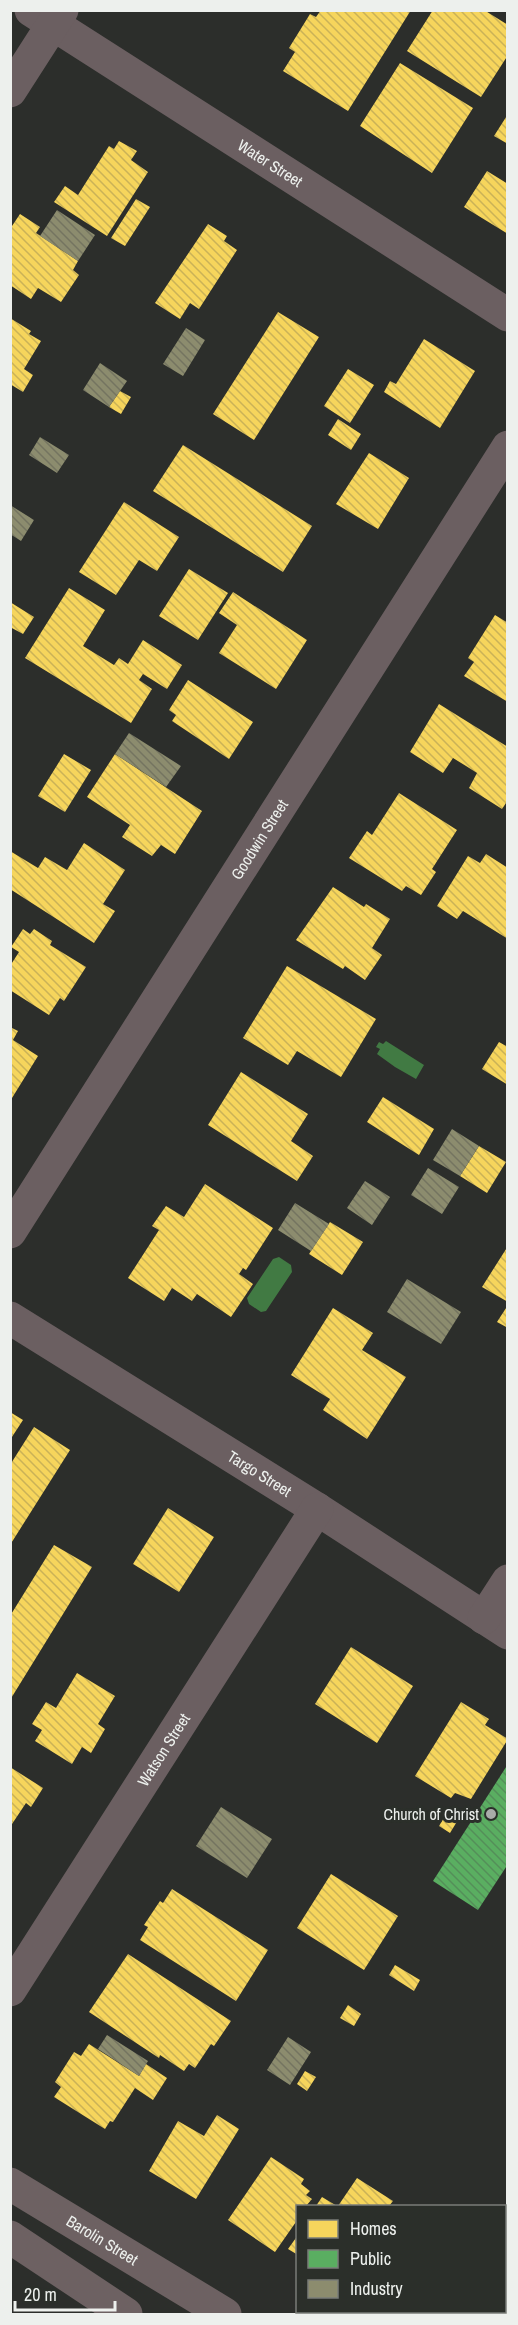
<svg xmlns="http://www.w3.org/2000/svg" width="518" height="2325" font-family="'Archivo Narrow',sans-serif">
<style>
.water{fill:#417a43}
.homes{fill:url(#homes-back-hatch)}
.public{fill:url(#public-back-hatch)}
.industry{fill:url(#industry-back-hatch)}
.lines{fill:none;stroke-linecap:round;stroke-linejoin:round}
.minor{stroke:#6b5f61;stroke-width:33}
.secondary{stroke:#6d6162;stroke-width:33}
.poi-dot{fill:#a9aca9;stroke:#2b2f2a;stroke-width:2}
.labels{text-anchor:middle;stroke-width:6;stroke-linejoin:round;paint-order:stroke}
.street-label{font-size:16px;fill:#edf0ed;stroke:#2b2f2a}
.poi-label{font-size:16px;fill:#edf0ed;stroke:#2b2f2a;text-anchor:end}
</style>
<defs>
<pattern id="homes-back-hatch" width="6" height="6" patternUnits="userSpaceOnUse" patternTransform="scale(1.5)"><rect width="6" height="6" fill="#f6d55c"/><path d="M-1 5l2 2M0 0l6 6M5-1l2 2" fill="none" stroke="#cab257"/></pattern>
<pattern id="public-back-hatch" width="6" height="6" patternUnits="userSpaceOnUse" patternTransform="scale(1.5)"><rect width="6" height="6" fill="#5aae61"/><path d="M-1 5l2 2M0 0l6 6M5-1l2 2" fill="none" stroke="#548f59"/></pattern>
<pattern id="industry-back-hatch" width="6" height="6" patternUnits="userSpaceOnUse" patternTransform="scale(1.5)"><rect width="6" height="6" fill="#8c8c6e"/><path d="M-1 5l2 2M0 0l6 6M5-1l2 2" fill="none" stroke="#747460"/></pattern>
</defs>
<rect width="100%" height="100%" fill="#2c2e2b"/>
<!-- water -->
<path class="water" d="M386,1041L424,1065L416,1079L395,1067L377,1054L380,1049L376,1047L379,1042L383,1044Z
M279,1257L291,1265L292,1272L266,1311L261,1312L249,1304L247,1298L273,1259Z"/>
<!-- homes -->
<path class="homes" d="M321,10H411L348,111L283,71L295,52L289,48L310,14L316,17Z
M433,10H484L508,25V55L481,97L407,51Z
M400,63L473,108L432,173L360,126Z
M508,114V144L494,136Z
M119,141L137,151L131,160L148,172L107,236L54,202L65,186L78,195L109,146L114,149Z
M487,171L508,184V234L464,207Z
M136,199L150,207L125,246L111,238Z
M20,214L40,227L36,233L78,261L73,270L79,275L61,302L38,288L31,299L10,285V229Z
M208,224L227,236L224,241L237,250L199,309L190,303L180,319L155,303Z
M278,312L319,337L254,440L213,414Z
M10,318L31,331L29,334L41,341L24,369L33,375L23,392L10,384Z
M424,339L475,371L440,428L384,392L390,381L396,384Z
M348,369L374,385L350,423L324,406Z
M120,391L131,397L121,414L109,407Z
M338,419L361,434L351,450L328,435Z
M183,445L312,526L283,572L153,491Z
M369,453L409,478L378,529L336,504Z
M124,502L179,537L157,571L139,560L116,595L79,572Z
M189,569L228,593L198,640L159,616Z
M69,588L105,610L83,646L114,665L119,658L128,664L143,640L182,665L167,689L143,674L139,680L152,689L131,723L25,658Z
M233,592L307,640L276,689L219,653L237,625L219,613Z
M10,602L34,617L23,634L10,627Z
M495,615L508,623V702L464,676L474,662L468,658Z
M188,680L253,722L229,759L172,721L176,715L169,710Z
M439,704L508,747V800L502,809L469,788L477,773L466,766L453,758L443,773L410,752Z
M64,754L91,770L65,812L38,796Z
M115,754L202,811L175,854L161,845L152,856L122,837L130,825L87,797Z
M399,793L457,830L432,869L436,872L421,895L406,886L402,891L349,858L367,831L372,835Z
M84,843L125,870L103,904L115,911L94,943L10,889V851L38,868L45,857L67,870Z
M486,854L508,868V939L463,911L457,919L437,906L468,856L480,863Z
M333,887L364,907L366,904L390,919L372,948L382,955L365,980L345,966L343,969L296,940Z
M23,929L30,934L34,929L52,941L50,945L86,967L64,1001L60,998L49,1015L10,990V966L19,952L11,947Z
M287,966L376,1019L341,1077L297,1051L288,1065L243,1038Z
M10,1027L18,1031L13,1040L38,1056L12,1098Z
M499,1042L508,1047V1085L482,1069Z
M241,1072L308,1114L291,1141L313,1156L297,1181L208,1125Z
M383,1097L434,1129L419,1155L367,1122Z
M479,1146L506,1162L487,1193L460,1176Z
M205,1184L273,1228L246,1270L243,1268L239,1274L253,1284L231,1317L197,1294L192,1301L172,1288L164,1301L128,1278L159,1230L152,1226L166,1206L184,1217Z
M330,1222L363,1242L342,1275L309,1254Z
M508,1246V1302L482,1287Z
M508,1305V1328L497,1322Z
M333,1308L373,1333L362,1350L406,1377L367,1439L323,1410L330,1399L291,1375Z
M10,1412L23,1420L10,1440Z
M34,1427L70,1450L10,1545V1465Z
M168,1508L214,1537L179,1592L133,1564Z
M54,1545L92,1567L10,1700V1616Z
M351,1647L413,1686L377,1743L315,1704Z
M77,1673L115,1696L98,1724L105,1729L91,1753L82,1747L72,1764L35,1741L42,1730L32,1724L46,1702L56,1708Z
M461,1702L489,1719L485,1725L508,1739L471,1799L455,1793L451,1798L415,1776Z
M10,1767L43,1788L31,1807L26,1803L10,1827Z
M450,1808L461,1815L450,1833L439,1826Z
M331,1874L398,1916L364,1970L297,1928Z
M172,1889L268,1950L236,2001L140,1940L148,1927L144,1925L160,1901L163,1903Z
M128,1954L231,2021L214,2046L211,2044L195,2068L189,2064L184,2071L160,2055L159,2058L89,2012Z
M395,1965L420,1980L414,1991L389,1975Z
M348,2005L361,2014L354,2026L340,2018Z
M89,2044L139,2076L146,2064L167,2078L153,2100L135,2088L113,2122L110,2121L105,2129L54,2097L61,2087L55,2082L74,2052L81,2056Z
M305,2071L316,2077L307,2091L297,2084Z
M217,2115L239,2129L196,2199L149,2171L178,2121L204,2136Z
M271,2157L304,2179L301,2184L310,2191L306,2195L312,2199L306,2206H298V2219L275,2252L228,2220Z
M357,2178L393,2201L389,2206H338Z
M322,2197L337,2206H316Z
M298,2235V2255L288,2249Z
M504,2299L508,2301V2309L504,2314H453L454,2312H504Z"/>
<!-- public -->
<path class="public" d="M508,1764V1864L478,1910L433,1881Z"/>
<!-- industry -->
<path class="industry" d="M57,210L95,235L78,261L40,236Z
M186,328L205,340L183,376L163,364Z
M100,363L127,381L109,407L83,390Z
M40,437L69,455L57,473L29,455Z
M10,505L34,520L21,541L10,534Z
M129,733L181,766L166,787L115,754Z
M452,1129L479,1146L460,1176L433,1160Z
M428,1168L459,1187L442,1214L411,1195Z
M365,1181L390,1197L372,1225L347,1208Z
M295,1203L329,1224L311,1251L278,1230Z
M407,1279L461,1312L441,1344L387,1312Z
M221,1807L272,1839L247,1878L196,1846Z
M107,2035L148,2061L139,2076L98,2049Z
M288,2037L311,2052L290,2085L267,2070Z"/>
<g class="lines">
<!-- minor -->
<g class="minor">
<path id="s1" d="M31,10L508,315"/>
<path d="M10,91L62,10"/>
<path id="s2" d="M10,1232L508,447"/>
<path id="s3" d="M10,1318L317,1509L508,1633"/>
<path d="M484,1618L508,1581"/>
<path id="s4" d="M10,1990L317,1509"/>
</g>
<!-- secondary -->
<g class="secondary">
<path id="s5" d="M10,2184L225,2314"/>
<path d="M10,2237L126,2314"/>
</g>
</g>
<!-- markers -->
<circle class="poi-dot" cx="491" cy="1814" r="6"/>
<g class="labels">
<!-- street labels -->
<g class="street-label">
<text dy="6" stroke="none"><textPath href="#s1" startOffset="284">Water Street</textPath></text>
<text dy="6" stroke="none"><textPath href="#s2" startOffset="465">Goodwin Street</textPath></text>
<text dy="6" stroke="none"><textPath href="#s3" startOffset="294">Targo Street</textPath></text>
<text dy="6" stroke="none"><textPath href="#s4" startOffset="285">Watson Street</textPath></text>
<text dy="6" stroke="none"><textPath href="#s5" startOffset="108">Barolin Street</textPath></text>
</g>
<!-- poi labels -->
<g class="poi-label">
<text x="479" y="1820">Church of Christ</text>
</g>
</g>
<!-- border -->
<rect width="518" height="2325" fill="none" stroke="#edf0ed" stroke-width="24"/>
<!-- legend -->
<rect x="296" y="2205" width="210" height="108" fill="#2b2f2a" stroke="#797c78" stroke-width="1.5"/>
<rect x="308" y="2220" width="30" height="18" fill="#f6d55c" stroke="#797c78" stroke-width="1.5"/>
<text x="350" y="2235" font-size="18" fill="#edf0ed">Homes</text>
<rect x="308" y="2250" width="30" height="18" fill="#5aae61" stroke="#797c78" stroke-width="1.5"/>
<text x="350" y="2265" font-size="18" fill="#edf0ed">Public</text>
<rect x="308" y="2280" width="30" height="18" fill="#8c8c6e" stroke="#797c78" stroke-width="1.5"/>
<text x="350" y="2295" font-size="18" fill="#edf0ed">Industry</text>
<!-- scale -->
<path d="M15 2301v9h100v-9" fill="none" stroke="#edf0ed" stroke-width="3"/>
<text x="24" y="2301" font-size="18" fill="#edf0ed" stroke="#2b2f2a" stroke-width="4.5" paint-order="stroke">20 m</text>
</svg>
